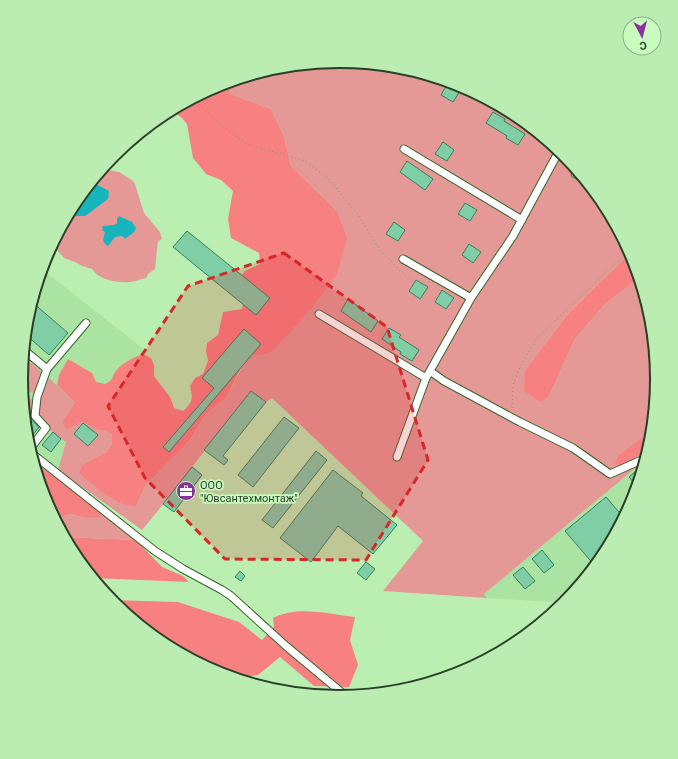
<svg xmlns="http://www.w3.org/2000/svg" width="678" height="759" font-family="Roboto,sans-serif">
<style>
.built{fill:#abe4a2}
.green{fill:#e49997;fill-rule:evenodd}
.forest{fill:#f78081}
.water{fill:#16b5bd}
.building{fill:#80cea6;stroke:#32825e}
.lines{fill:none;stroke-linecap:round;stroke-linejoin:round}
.minor-casing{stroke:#36642e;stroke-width:9}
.path{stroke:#799f73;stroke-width:1;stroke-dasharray:1 3;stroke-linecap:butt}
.minor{stroke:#fff;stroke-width:7}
.marked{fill:#d62828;fill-opacity:0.2;stroke:#d62828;stroke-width:3;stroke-dasharray:8 5;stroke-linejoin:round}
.labels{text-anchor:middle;stroke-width:3.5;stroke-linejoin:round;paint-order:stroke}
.poi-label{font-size:11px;fill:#2a3f27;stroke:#c8fcbf;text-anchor:start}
.rim{fill:none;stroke:#2a3f27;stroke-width:2}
</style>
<rect width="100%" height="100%" fill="#bbefb2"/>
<!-- built -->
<path class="built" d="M42,269L145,350L66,442L58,470L53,475L32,458L27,441L21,379L27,317Z
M644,461L645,462L633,501L603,556L565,603L487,598L484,594Z"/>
<!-- green -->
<path class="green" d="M339,62L401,68L461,86L516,115L564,155L604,203L630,253L568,314L525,370L549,396L575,339L605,304L639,278L651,318L657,380L652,431L647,436L622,467L645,453L644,461L484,594L487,598L383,591L423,541L272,398L266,402L251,391C214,437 180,485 142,530L58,470L66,442C58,437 41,424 40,415C38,408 40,399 42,393C44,388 45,382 49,378L75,403L62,422L66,430L82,422L98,430H105L112,435V444L106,452L82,465L136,506L146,485L190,440L205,415L226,398L249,354L337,211L291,166L284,136L271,109L231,94L228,82L277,68Z
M102,169L119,172L132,180L135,184L144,213L160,232L162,239C160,240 159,240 158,243C157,245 156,265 155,269L148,274L146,278C140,279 135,282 130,282C117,283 99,280 92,269L82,266L75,262L64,258L52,245L62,226L71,216H85L108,191L92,182ZM117,219L125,239L122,236H105V232L117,223Z
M23,356L40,370L42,374L36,391L33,393L25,389L22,386Z
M22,394C38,401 35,403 32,419L24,413Z
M101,510L136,540L64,537L55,520L69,514L86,518Z"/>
<!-- forest -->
<path class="forest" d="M228,82L231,94L271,109L284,136L291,166L337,211L347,238L337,274L312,308L273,351L260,355L248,354L226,398L205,415L190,440L146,485L136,506C117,507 94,485 79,473L82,465L106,452L112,444V435L105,430H98L82,422L66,430L62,422L75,403L57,385L59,375L68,359L92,373L96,382L105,384C116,378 110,378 116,371C123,362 133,358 143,354L151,358L154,365V376L170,397L174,408L183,411C193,402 193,399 190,386L195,378L203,374L208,361L206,351L207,343L218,335L223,312L242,309L243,305L239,278L245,271L260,264L259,253L231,238L228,219L233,191L221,180L206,174L193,158L187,124L181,117L171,110L218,86Z
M630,253L639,278L605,304L575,339L549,396L541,402L524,391L525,370L568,314Z
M652,431L648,450L621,467L615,464L619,455Z
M33,461L101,510L100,517L86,518L69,514L55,520L45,501Z
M64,537L136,540L162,567L183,576L189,582L92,578L74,556Z
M110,600L178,602L239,622L262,640L274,627L273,618C298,605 329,614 355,617L350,640L358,665L349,687L314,686L280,657L258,675L233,678L217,673L162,644L114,604Z"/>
<!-- water -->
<path class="water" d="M92,182L109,191L108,199L85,216H71L62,226L75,203Z
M119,216L132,222L136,228L134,232L125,239L122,236L115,237L108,246L105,244L103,240L105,232L102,230L103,226L114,225L117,223V219Z"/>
<!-- building -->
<path class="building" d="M448,83L460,91L453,102L441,95Z
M493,112L505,119L504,121L525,134L518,145L506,138L507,136L486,123Z
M443,142L454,150L447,161L435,154Z
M407,161L433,179L425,190L400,172Z
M575,168L590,186L589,187L571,176Z
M465,203L477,210L470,221L458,214Z
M394,222L405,230L398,241L386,234Z
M187,231L270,298L256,315L173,247Z
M469,244L481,252L473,263L462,255Z
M416,280L428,287L420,299L409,291Z
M442,290L454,298L446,309L435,302Z
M348,299L378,321L371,332L341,311Z
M32,302L68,333L49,355L25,334L27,317Z
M389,328L401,335L399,337L419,350L412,361L400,354L401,352L382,339Z
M244,329L261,344L169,452L163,447L214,388L202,378Z
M251,391L266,402L223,456L228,460L224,465L204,450Z
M24,413L39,427L32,436L26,431Z
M284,417L299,428L253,487L238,475Z
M83,423L98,435L88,446L74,434Z
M53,432L61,439L51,452L42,445Z
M316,451L327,460L273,528L262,520Z
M644,464L637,487L629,477Z
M192,467L202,475L174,512L163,504Z
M333,470L363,493L361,496L397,525L373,554L338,526L311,562L280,538Z
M606,497L624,518L603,556L595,566L565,531Z
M542,550L554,565L544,573L532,559Z
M366,562L375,569L366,580L357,573Z
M523,567L535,581L525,589L513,575Z
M240,571L245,576L241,581L235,577Z
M510,638L522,639L509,647Z"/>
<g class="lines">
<defs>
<path id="minor" d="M404,149L522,220
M403,259L471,298
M319,314L426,378
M24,350L47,369L37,397L35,416L46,428L33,445
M47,369L86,323
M430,371L444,381L520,422L573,448L610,474L646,458
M30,452L155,551L183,569L222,590L231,596L286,646L347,697
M397,457L426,378L471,298L513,236L559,151"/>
</defs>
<!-- minor casing -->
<use href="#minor" class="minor-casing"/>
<!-- path -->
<path class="path" d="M197,97L199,104L219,124L247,144L305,161L328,178L358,215L380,250L412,283
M512,408L513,385L521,365L537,338L629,251"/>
<!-- minor -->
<use href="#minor" class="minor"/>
</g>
<!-- marked area -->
<path class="marked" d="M284,253L387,327L428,460L366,560L225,559L145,478L108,406L188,286Z"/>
<!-- icons -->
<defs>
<symbol id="office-disc" viewBox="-11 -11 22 22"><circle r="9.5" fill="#8a2f9b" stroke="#c8fcbf"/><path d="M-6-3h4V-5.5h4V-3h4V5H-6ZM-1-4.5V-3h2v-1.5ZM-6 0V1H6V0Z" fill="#fff"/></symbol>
</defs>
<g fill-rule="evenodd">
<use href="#office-disc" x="175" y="480" width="22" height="22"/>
</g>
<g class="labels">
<!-- poi labels -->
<g class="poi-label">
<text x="200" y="489">ООО<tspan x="200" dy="13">"Ювсантехмонтаж"</tspan></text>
</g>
</g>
<!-- crop -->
<path d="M0 0H678V759H0ZM28 379a311 311 0 1 1 622 0a311 311 0 1 1-622 0Z" fill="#bbedb3" fill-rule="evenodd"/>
<path class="rim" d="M28 379a311 311 0 1 1 622 0a311 311 0 1 1-622 0Z"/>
<!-- north arrow -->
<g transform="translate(642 36) rotate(173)"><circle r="19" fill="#c8fcbf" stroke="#89b082"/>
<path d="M0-3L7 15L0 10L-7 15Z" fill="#8a2f9b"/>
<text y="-6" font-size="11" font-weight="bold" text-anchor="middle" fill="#2a3f27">С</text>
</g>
</svg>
